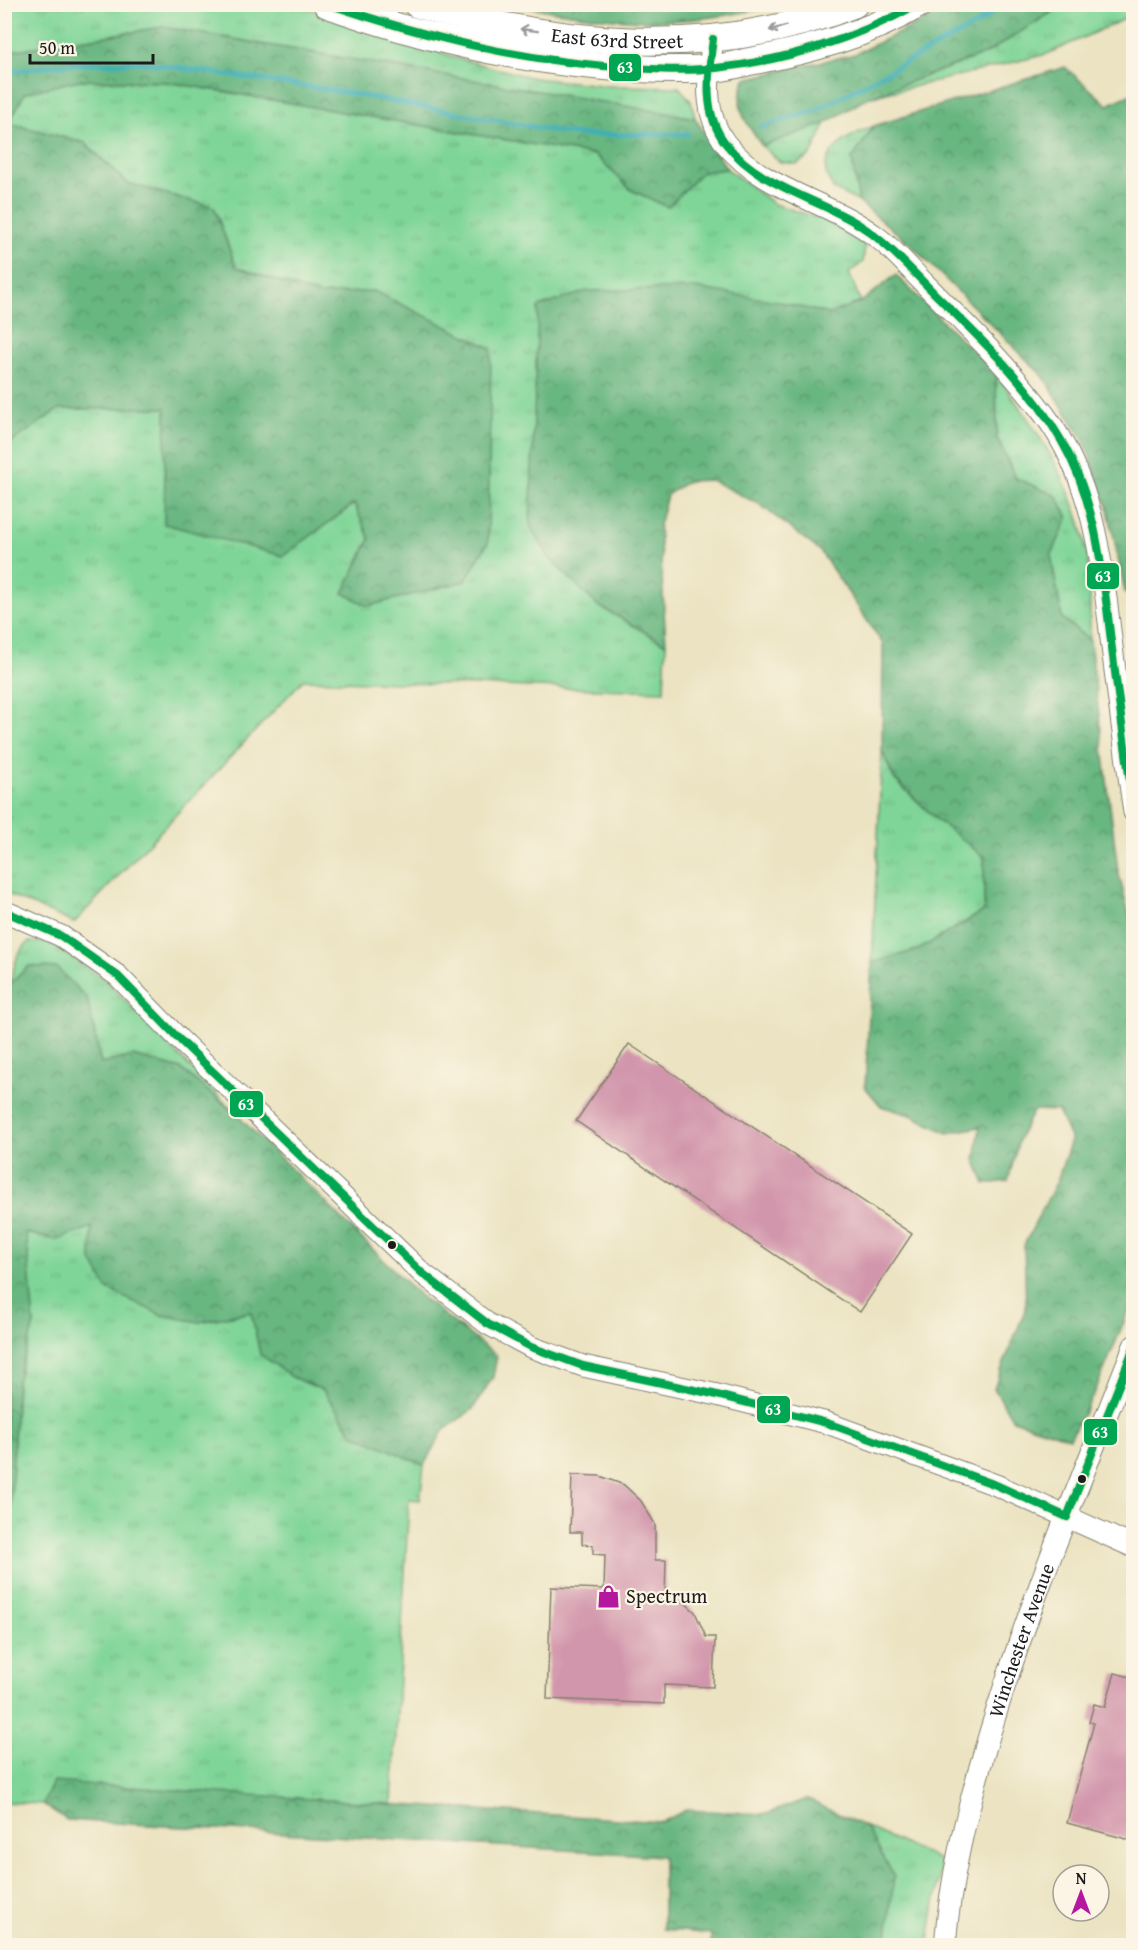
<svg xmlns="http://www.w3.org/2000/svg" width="1138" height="1950" font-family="'Gentium Book Plus',serif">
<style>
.grass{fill:url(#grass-tufts);stroke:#4e785a;stroke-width:1.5}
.forest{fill:url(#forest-crowns);stroke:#42694e;stroke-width:1.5}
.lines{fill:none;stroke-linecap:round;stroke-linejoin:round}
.stream{stroke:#3eafb5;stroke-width:5}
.building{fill:#d296ac}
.minor-casing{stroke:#84806e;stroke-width:23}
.major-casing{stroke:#84806e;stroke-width:29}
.minor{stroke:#fff;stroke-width:21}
.major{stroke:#fff;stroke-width:27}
.bus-1-casing{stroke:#fcf5e5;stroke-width:12}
.bus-1{stroke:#00a651;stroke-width:8}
.oneway{stroke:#999}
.bus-dot{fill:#1c1c1c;stroke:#fcf5e5;stroke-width:2}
.labels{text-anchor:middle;stroke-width:4.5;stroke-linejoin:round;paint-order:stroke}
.street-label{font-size:20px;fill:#1c1c1c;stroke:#fcf5e5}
.poi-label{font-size:20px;fill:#1c1c1c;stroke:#fcf5e5;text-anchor:start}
.line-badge{stroke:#fcf5e5;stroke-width:2}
.badge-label{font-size:16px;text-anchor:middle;font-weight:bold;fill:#fff}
</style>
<defs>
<pattern id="grass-tufts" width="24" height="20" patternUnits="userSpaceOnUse" patternTransform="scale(1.5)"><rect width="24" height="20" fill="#7fd598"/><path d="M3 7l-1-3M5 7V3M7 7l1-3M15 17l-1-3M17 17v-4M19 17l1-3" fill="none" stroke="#6db682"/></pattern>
<pattern id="forest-crowns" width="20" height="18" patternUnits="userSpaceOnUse" patternTransform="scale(1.5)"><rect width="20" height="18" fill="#67b680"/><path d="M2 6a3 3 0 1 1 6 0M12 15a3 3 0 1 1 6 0" fill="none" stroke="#549368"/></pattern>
</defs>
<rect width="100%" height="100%" fill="#fcf5e5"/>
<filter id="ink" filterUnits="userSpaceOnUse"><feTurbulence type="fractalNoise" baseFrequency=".0167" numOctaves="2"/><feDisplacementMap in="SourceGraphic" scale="12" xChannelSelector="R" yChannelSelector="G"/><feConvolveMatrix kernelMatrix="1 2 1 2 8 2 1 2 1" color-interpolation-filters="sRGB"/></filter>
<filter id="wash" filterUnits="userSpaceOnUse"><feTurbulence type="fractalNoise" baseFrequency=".008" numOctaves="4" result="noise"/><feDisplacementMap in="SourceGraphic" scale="24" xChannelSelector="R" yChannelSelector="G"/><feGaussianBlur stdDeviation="1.35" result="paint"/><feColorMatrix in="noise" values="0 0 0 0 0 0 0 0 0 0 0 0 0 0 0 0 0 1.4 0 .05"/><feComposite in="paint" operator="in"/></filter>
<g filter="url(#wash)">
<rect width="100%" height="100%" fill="#ebe3c1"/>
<!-- grass -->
<path class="grass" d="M5,5H295L397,36L456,58L534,78L611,86L679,87L691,101L695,118L163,27L5,52Z
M1063,5H1133V15L1047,54L867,98L987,53Z
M79,80L167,82L595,155L631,190L702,172L727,169L774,204L824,220L865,245L863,262L849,273L861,302L829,314L776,301L597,605L666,644L664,691L303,680L74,923L5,893L4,447L59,409L166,408L283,556L354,504L370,539L343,593L465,581L374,291L319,295L236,267L214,207L127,183L85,143L9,123L25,92Z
M826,123L811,155L797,164L780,162L762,146Z
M874,126L852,159L859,202L833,189C831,184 827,177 826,172C823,147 856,133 874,126Z
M996,374C1036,428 1076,486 1087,553C1092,581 1089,613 1090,641L1062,618L1051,556L1068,518L1057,496L1016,478L997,438Z
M882,751L894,779L936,819L984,857V911L920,949L872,963Z
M28,942H48L105,980L235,1113L181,1069L133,1056L101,1064L87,998L29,966L9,985L18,954Z
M93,1226L91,1258L199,1322L251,1312L292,1377L323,1390L353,1434L424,1465L420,1500L409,1499L392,1804L53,1783L43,1804L5,1802L4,1540H9L17,1381L34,1325L25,1233L57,1240Z
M866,1827L942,1861L928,1945H886L893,1876Z"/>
<!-- forest -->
<path class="forest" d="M514,5L782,4V5C738,14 692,22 646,21C602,20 558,12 514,5Z
M956,5H1063L987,53L867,98L826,123L762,146C745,120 733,110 745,79L855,54Z
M163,27L695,118L727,169L702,172L668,207L631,190L595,155L167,82L79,80L25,93L9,123L85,143L127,183L214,207L236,267L319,295L374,291L491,348L488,543L465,581L368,606L343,593L370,539L354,504L283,556L164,524L166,408L59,409L5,447V52Z
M1065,67L1108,105L1133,93V601L1125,592L1108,509L1085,443L1044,377L909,243L859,202L852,159L874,126Z
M896,275L996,374L997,438L1015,478L1057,496L1068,518L1051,556L1062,618L1090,641L1118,871L1133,929V1300L1094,1394L1070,1438L1013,1420L994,1388L1026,1308L1024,1245L1057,1181L1071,1140L1058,1111L1034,1110L1020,1136L1008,1181L985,1184L975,1159L980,1127L947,1133L913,1116L881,1106L865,1087L872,963L920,949L984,911V857L936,819L894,778L882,751L883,644L820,551L759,504L711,480L688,481L667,495L659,525L666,644L597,605L549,558L530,525L538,307L587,291L695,288L776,301L829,314L861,302Z
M29,966L57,968L87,998L101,1064L132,1056L181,1069L235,1113L420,1296L497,1356L493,1377L473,1409L443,1431L424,1465L353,1434L323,1390L292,1377L260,1354L251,1312L199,1322L161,1315L107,1289L91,1258L92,1227L57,1240L26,1233L34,1325L17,1381L9,1540H5V1045L9,985Z
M53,1782L662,1822L686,1810L766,1814L807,1799L866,1827L894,1876L886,1945H711V1934L663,1929V1856L67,1820L43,1804Z"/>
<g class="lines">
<!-- stream -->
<path class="stream" d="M4,73L55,65L141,62L343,92L578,135L688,134
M761,127L816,110L976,25L1003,4"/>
</g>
<g id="blocks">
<!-- building -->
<path class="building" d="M629,1044L912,1234L860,1312L576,1121Z
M572,1475L600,1476L624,1485L641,1501L655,1524V1560H666L665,1602H684L695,1612L706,1637H715L713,1687L664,1685V1704L547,1699L551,1587L604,1589L605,1555L593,1554V1545L582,1544V1532H570Z
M1115,1673L1134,1678V1841L1067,1823L1094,1723L1089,1722L1094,1704L1105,1707Z"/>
</g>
</g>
<g filter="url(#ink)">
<use href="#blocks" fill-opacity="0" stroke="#84806e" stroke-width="1.5"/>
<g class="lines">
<defs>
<g id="minor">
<path d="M713,39C708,75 702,113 726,144C764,191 827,200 874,235C893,248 909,268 925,284C967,326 1008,366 1044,414C1095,482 1102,565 1112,647C1119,702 1126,757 1134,812"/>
<path d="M4,911L61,936L118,976L180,1040L422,1273L488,1324L531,1347L583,1366L713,1394L827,1423L996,1485L1134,1547"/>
<path id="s1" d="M945,1946C950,1878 967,1811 986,1746C1026,1609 1082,1478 1134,1346"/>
</g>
<g id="major">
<path d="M327,4C447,47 579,74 707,69C720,69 734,65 747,62C807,51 867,35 919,4"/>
<path id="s2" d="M417,4C557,47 716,60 854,4"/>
</g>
</defs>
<!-- minor casing -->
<use href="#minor" class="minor-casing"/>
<!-- major casing -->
<use href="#major" class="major-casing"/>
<!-- minor -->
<use href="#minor" class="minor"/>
<!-- major -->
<use href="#major" class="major"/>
<defs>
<path id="bus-1" d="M328,4C428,38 529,63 634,68C661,70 689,71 716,68C785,61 857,38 918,4
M713,39C708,74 702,114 726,144C759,186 814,197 858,224C888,243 910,269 935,294C980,338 1029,384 1061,440C1098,503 1103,578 1112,649C1119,702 1126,756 1134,809
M4,911L61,936L118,976L180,1040L422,1273L488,1324L531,1347L583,1366L713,1394L827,1423L996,1485L1067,1517
M1067,1517L1134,1347"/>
</defs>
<!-- bus-1 casing -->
<use href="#bus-1" class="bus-1-casing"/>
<!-- bus-1 -->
<use href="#bus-1" class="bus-1"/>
</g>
<!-- one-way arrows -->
<defs><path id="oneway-shaft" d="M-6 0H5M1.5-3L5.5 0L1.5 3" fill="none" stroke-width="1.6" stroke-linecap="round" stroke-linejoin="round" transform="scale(1.5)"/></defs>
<g class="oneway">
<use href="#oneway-shaft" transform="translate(778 28) rotate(165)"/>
<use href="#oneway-shaft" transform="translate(529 30) rotate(-173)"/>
</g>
</g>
<!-- icons -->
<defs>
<symbol id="shop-bare" viewBox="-9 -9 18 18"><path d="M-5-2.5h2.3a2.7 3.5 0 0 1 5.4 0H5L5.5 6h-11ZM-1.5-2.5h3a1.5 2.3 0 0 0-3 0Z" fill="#b5179e" stroke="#fcf5e5" stroke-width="2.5" paint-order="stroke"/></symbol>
</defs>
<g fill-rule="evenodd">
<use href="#shop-bare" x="592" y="1580" width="33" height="33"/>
</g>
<!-- markers -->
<g class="bus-dot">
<circle cx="392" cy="1245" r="5"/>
<circle cx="1082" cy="1479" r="5"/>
</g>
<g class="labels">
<!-- street labels -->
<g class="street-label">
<text dy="7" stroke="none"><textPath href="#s2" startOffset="204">East 63rd Street</textPath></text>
<text dy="7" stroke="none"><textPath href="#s1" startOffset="316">Winchester Avenue</textPath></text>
</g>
<!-- poi labels -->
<g class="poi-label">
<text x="626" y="1603">Spectrum</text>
</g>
</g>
<g class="line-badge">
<rect x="608" y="53" width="34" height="29" rx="6" fill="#00a651"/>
<rect x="1086" y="562" width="34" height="28" rx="6" fill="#00a651"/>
<rect x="229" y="1090" width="35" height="28" rx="6" fill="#00a651"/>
<rect x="756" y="1395" width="35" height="29" rx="6" fill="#00a651"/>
<rect x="1083" y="1418" width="35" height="28" rx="6" fill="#00a651"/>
</g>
<g class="badge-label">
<text x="625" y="73">63</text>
<text x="1103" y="582">63</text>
<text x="246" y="1110">63</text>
<text x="773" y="1415">63</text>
<text x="1100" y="1438">63</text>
</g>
<!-- margin -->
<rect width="1138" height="1950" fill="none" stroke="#fcf5e5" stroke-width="24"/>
<!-- north arrow -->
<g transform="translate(1081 1893)"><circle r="28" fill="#fcf5e5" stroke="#a29e95" stroke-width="1.5"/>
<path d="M0-4.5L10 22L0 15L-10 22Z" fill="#b5179e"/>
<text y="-9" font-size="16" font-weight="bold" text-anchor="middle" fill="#1c1c1c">N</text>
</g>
<!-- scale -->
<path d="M30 54v9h123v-9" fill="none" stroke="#1c1c1c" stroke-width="3"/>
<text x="39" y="54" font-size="18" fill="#1c1c1c" stroke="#fcf5e5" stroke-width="4.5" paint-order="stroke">50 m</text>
</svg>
